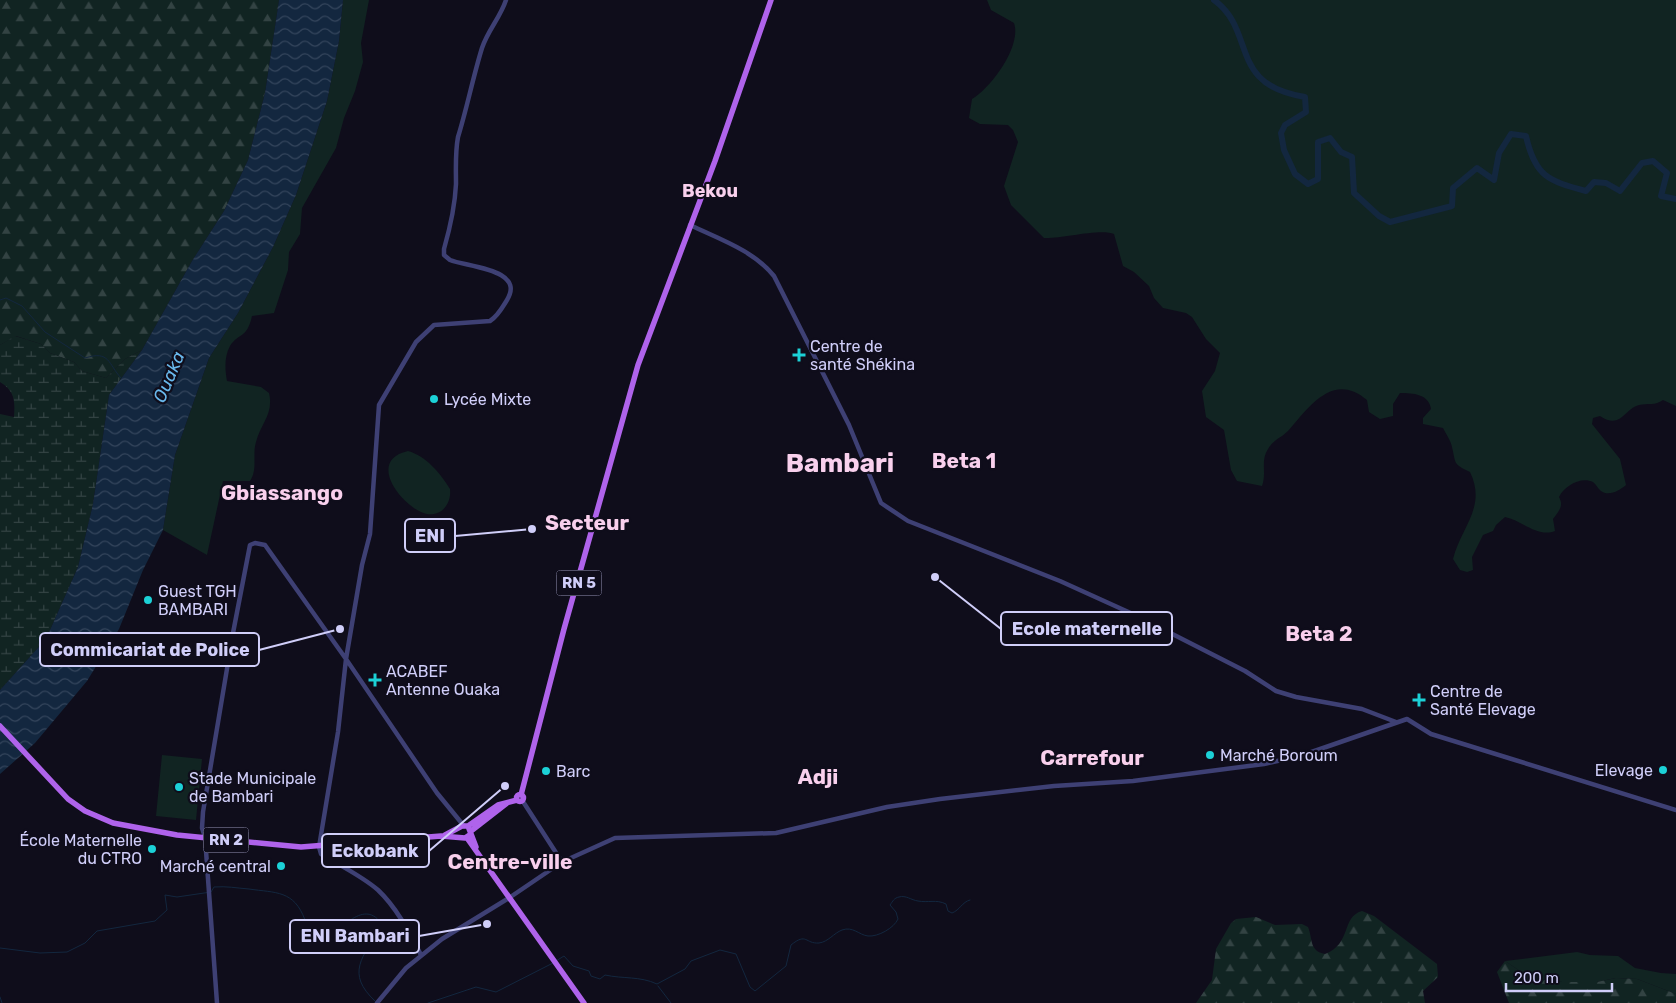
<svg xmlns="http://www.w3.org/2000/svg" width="1676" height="1003" font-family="Rubik,sans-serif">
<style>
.grass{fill:#112422}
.forest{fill:url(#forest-firs)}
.wetland{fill:url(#wetland-marsh)}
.water{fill:url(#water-waves)}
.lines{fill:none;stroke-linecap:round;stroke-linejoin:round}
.stream{stroke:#13273f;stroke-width:1}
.river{stroke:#13273f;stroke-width:6}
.tertiary{stroke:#3e4074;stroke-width:4.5}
.primary{stroke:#af63eb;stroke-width:5.5}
.poi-dot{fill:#1cd1d7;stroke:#0f0d1b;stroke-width:2}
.labels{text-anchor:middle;stroke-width:4.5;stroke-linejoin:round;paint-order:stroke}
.shield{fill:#0f0d1b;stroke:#9694b6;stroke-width:1}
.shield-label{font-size:15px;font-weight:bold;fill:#d0cef9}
.poi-label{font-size:16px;fill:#d0cef9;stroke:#0f0d1b;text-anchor:start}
.neighbourhood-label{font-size:18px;font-weight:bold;fill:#f9d0ed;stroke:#0f0d1b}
.water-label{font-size:18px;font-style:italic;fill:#69b8ec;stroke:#0f0d1b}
.district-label{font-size:21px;font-weight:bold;fill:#f9d0ed;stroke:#0f0d1b}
.town-label{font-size:26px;font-weight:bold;fill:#f9d0ed;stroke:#0f0d1b}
.leader{fill:none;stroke:#d0cef9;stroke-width:2}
.callout-dot{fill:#d0cef9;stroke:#0f0d1b;stroke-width:2}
.callout{fill:#0f0d1b;stroke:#d0cef9;stroke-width:2}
.callout-label{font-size:18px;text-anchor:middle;font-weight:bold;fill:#d0cef9}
</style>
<defs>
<pattern id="forest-firs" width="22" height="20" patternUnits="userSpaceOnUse" patternTransform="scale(1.25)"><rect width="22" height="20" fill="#112422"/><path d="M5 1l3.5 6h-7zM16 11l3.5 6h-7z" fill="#334343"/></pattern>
<pattern id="wetland-marsh" width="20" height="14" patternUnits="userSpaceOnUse" patternTransform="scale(1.25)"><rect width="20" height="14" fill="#112422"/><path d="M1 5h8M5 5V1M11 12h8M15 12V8" fill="none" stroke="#334343"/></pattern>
<pattern id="water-waves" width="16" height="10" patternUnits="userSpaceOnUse" patternTransform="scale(1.25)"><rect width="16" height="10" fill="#13273f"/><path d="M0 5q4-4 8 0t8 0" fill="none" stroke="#34455c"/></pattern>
</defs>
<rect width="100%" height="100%" fill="#0f0d1b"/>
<!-- grass -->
<path class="grass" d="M343,0H369L361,43L363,62L355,91L344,118L336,148L302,208L300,234L289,252L288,270L274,313L252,316C247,339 239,332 230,346C224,357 225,370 227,381L261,387L269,393C274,414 261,423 256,442C252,455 258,469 250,481H223L207,555L163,530L175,455L209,358L238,313L273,247L296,195L327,101L339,41Z
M987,0H1676V406L1663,400C1655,406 1648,403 1639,405C1624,409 1621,430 1600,416L1593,418L1592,424L1620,459L1626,485C1620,490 1609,497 1601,491C1598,489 1596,484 1593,482C1581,476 1564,486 1559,497C1564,506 1559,511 1553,519L1555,531C1538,538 1521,520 1505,517L1496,525L1493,531L1483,535L1472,557L1473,570L1467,572L1460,570L1453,559C1461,527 1487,507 1470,472C1453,464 1456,464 1452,447C1451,441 1446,434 1443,428L1423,424V418L1431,409C1429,394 1413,393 1400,393L1393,404V416L1380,419L1369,412L1367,400C1333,371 1309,407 1288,431C1282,437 1272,441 1268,449C1260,461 1267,473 1262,486L1237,481L1231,470L1224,430L1206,417L1202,391L1215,371L1220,353L1206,339L1192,317L1186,313L1163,308L1154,298L1149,286L1134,272L1123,266L1114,234C1101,228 1060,239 1044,238L1011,205L1004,186L1018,142L1013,130L1008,125L980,124L969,118L972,99C991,88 1022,46 1014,23L991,10Z
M408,451C426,456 440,473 450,489C452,506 438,520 421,512C398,501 368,460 408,451Z
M162,755L202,759L196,820L156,816Z
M1577,952L1590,955L1618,956L1635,968L1661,973L1676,974V994L1637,979L1616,978L1597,982H1562L1530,978L1505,961Z"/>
<!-- forest -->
<path class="forest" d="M0,0H279L265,93L248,160L224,211L192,261L142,350L125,359L106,378L82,371L74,362L50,353L41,344L16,336L0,345Z
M1362,911L1374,916L1437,964L1438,977L1423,991L1425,1003H1196L1212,980L1216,949L1231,923L1236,919L1256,917L1275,925L1302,924L1308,927C1313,939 1309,951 1325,954C1352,944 1341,917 1362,911Z
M1505,961L1530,978L1562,982H1597L1616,978L1637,979L1676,994V1003H1509L1497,972Z"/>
<!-- wetland -->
<path class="wetland" d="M15,336L41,344L50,353L74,362L82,371L106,378L125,359L142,350L109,395L93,504L78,567L46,639L0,690V414L14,417C15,401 15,391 0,382V345Z"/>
<!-- water -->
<path class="water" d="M279,0H343L339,41L327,101L296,195L273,247L238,313L209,358L175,455L163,530L143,570L119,629L87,681L35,743L0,774V690L46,639L78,567L93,504L109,395L142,350L192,261L224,211L248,160L265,93Z"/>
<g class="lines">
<!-- stream -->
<path class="stream" d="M0,300L6,298L22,306L45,332L85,358C110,350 108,364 121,378
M0,948L40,953L67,952L85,943L97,931L155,921L167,910L165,895L177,897L211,892L214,887C227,886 236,888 249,889C276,893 294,890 305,920C307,925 309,929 308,934L319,941C339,935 362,897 381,923L380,928C363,957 345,973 375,1001
M556,961L564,956L573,966L589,971L591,976L600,979L605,975C623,979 640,976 657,984L685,969L691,961L720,950L736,954L750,987L755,991L786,966L791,945C807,932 805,944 819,943C828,942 834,933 842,930C853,926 859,935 868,936C878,937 894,928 898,919L896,912L890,905C893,901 894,898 899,897C906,895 911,900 918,901C928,903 936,899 946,904L948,911L952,913C960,910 962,902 970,900
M658,986L671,1003
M0,997L2,1003
M428,1003L476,987L496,992L553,963"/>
<!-- river -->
<path class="river" d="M1214,0C1257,31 1227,85 1305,97L1306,112L1285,125L1281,133L1284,150L1295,174L1308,184L1318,179V142L1330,138L1341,152L1352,157L1354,193L1379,216L1390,222L1452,206L1453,188L1477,168L1494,180L1499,153L1511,134L1526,136C1535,177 1549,181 1586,191L1594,182L1606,183L1620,191L1642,163L1653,161L1667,173L1661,196L1676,199"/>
<!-- tertiary -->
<path class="tertiary" d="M690,225C719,239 753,250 774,276L849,425L881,503L908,521L1060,581L1135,615L1245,671L1276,691L1296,697L1362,709L1396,722
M522,800L562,862
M421,955C409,932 397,908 378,890C362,876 339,865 321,854L319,847L338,732L346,659L362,565L370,534L379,405L416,342L434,325L490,321C498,316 502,308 507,300C526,269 467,267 450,260L444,255V249C450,228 455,206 456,184C456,168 455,153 458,137C467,108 473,77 482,48C488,30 500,18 506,0
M217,1003L205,837L202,828L203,812L233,633L250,545L255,543L265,545L346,659L437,793L464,826
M377,1003L406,968L442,939L509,898L562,862L615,838L776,833L887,807L940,799L1054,786L1133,781L1264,764L1300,756L1407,719L1431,734L1676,810"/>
<!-- primary -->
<path class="primary" d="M0,726L68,799L85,811L113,823L177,835L301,847L441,836L465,838L471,834
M516.5 798a3.5 3.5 0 1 1 7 0a3.5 3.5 0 1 1-7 0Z
M521,795L564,629L638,365L715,161L771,0
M468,826L498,805L517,800
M471,831L507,803
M445,835L462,826H468L476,847
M467,838L584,1003"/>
</g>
<!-- markers -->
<g class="poi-dot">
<path d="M796.5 347.5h5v5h5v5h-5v5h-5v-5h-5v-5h5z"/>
<circle cx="434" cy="399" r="5"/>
<circle cx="148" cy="600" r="5"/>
<path d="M372.5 672.5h5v5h5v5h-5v5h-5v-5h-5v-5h5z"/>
<path d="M1416.5 692.5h5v5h5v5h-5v5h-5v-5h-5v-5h5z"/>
<circle cx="1210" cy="755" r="5"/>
<circle cx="1663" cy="770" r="5"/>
<circle cx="546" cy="771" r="5"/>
<circle cx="179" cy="787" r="5"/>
<circle cx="152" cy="849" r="5"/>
<circle cx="281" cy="866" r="5"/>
</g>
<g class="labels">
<!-- shield labels -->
<g class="shield">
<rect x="556.5" y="570.5" width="45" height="25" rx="4"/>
<rect x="203.5" y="827.5" width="45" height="25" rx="4"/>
</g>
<g class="shield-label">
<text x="579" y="588">RN 5</text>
<text x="226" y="845">RN 2</text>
</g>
<!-- poi labels -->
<g class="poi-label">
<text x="810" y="352">Centre de<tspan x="810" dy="18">santé Shékina</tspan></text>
<text x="444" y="405">Lycée Mixte</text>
<text x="158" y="597">Guest TGH<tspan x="158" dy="18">BAMBARI</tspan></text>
<text x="386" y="677">ACABEF<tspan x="386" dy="18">Antenne Ouaka</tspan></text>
<text x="1430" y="697">Centre de<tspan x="1430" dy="18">Santé Elevage</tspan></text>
<text x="1220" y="761">Marché Boroum</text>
<text x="1653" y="776" text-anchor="end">Elevage</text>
<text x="556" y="777">Barc</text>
<text x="189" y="784">Stade Municipale<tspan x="189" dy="18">de Bambari</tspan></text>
<text x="142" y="846" text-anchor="end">École Maternelle<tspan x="142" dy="18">du CTRO</tspan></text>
<text x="271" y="872" text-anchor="end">Marché central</text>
</g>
<!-- neighbourhood labels -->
<g class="neighbourhood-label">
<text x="710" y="197">Bekou</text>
</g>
<!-- water labels -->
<g class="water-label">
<text transform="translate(169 377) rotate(-67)" y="6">Ouaka</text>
</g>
<!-- district labels -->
<g class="district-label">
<text x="964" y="468">Beta 1</text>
<text x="282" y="500">Gbiassango</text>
<text x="587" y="530">Secteur</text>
<text x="1319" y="641">Beta 2</text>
<text x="1092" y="765">Carrefour</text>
<text x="818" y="784">Adji</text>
<text x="510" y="869">Centre-ville</text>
</g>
<!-- town labels -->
<g class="town-label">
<text x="840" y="472">Bambari</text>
</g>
</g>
<!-- callouts -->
<path class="leader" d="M532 529L455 536M935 577L1001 629M340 629L259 650M505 786L429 851M487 924L419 936"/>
<g class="callout-dot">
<circle cx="532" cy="529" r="5"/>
<circle cx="935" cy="577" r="5"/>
<circle cx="340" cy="629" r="5"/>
<circle cx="505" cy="786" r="5"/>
<circle cx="487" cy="924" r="5"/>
</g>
<g class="callout">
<rect x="405" y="519" width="50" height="33" rx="5"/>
<rect x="1001" y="612" width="171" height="33" rx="5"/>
<rect x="40" y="633" width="219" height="33" rx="5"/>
<rect x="322" y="834" width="107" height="33" rx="5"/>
<rect x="290" y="920" width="129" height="33" rx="5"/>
</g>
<g class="callout-label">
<text x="430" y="542">ENI</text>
<text x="1087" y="635">Ecole maternelle</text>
<text x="150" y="656">Commicariat de Police</text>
<text x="375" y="857">Eckobank</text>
<text x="355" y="942">ENI Bambari</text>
</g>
<!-- scale -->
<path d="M1506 983v8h106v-8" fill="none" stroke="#d0cef9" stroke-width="2.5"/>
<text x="1514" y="983" font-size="15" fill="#d0cef9" stroke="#0f0d1b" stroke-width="4" paint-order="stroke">200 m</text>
</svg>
